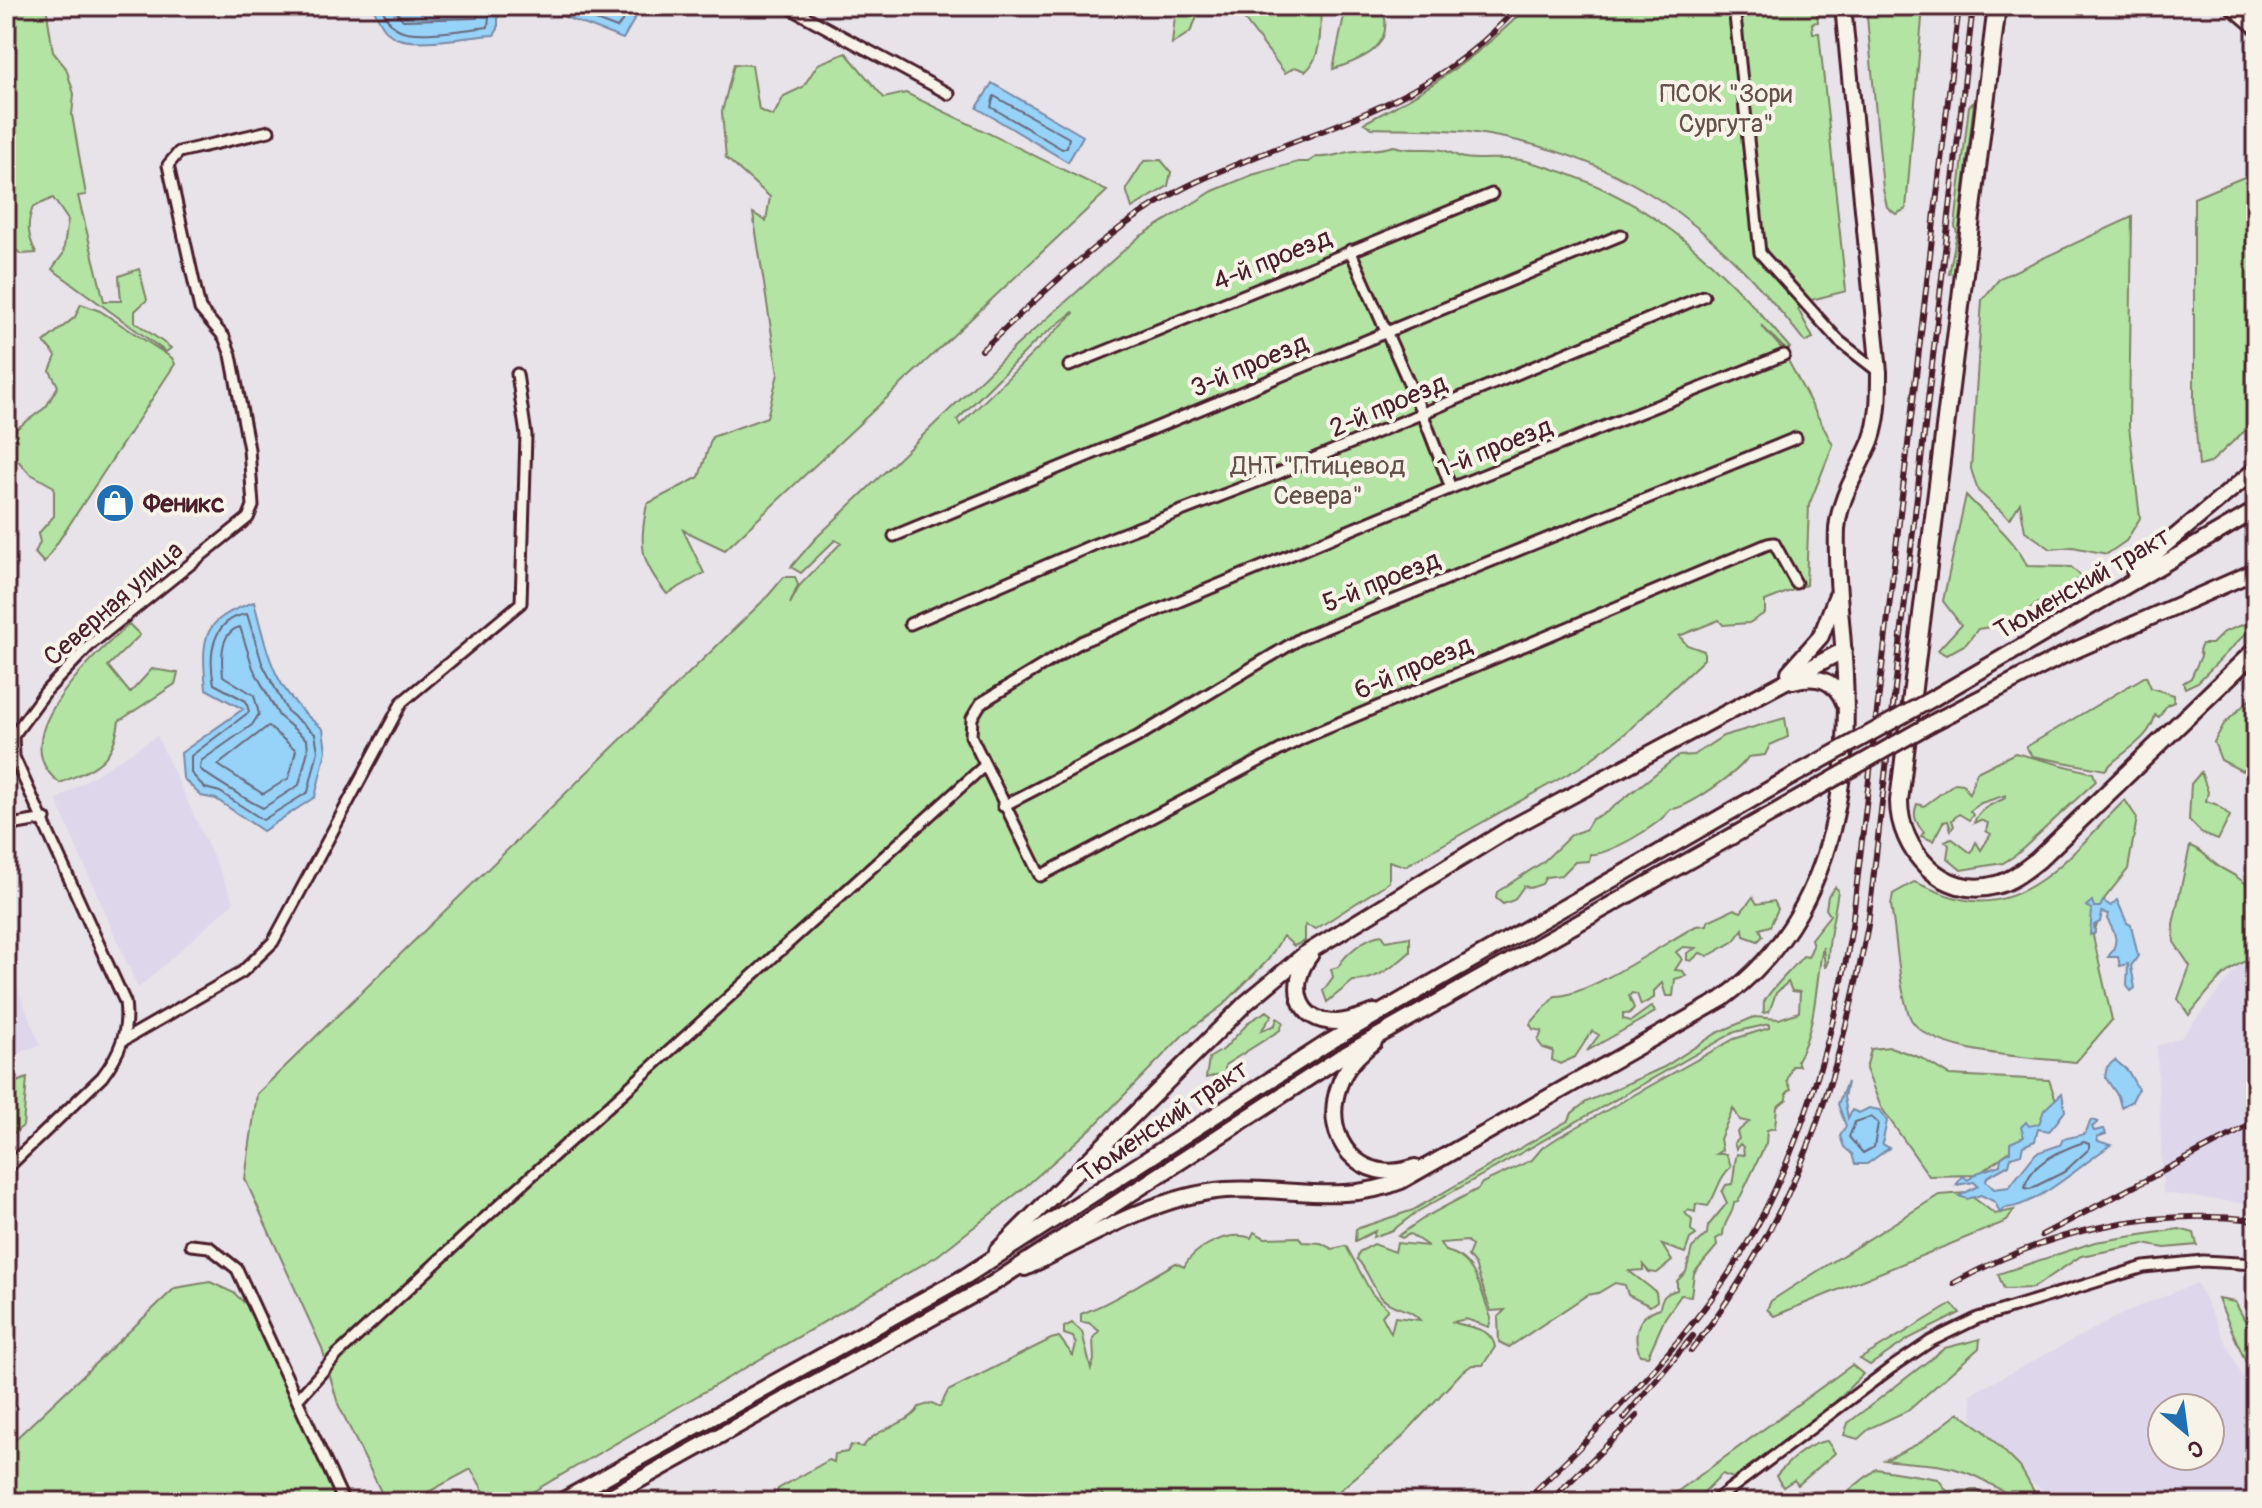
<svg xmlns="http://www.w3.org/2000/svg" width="2262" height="1508" font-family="Pangolin,sans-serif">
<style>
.built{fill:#ded6ea;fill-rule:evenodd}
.green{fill:#b3e4a4;stroke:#7e8268;stroke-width:2;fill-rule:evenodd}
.water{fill:#97d2f8;stroke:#788aa6;stroke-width:2}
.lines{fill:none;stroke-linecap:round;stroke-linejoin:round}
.shore{stroke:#69677d;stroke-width:2}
.street-casing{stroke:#4a1f2b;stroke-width:15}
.secondary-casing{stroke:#4a1f2b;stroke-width:20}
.primary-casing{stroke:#4a1f2b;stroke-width:20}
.highway-casing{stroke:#4a1f2b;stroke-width:22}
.street{stroke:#f7f3e8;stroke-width:9}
.secondary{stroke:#f7f3e8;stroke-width:14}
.primary{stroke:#f7f3e8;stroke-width:14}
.highway{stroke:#f7f3e8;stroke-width:16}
.rail-casing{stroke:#4a1f2b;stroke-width:6}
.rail{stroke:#f7f3e8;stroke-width:3;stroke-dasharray:9;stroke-linecap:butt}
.primary-bridge-casing{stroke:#4a1f2b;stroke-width:20;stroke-linecap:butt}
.primary-bridge{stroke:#f7f3e8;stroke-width:14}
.labels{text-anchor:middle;stroke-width:8;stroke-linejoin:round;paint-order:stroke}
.park-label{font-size:26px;fill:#645049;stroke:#f7f3e8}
.street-label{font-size:26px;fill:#4a1f2b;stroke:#f7f3e8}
.poi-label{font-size:26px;font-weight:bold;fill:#4a1f2b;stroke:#f7f3e8;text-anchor:start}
</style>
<rect width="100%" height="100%" fill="#e8e2e9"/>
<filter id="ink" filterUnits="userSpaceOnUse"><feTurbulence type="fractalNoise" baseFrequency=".0125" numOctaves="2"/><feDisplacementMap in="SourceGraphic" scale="16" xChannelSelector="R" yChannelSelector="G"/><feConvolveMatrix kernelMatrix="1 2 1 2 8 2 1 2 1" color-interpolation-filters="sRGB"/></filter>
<g filter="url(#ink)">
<!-- built -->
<path class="built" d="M157,736L234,902L138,988L56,800Z
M6,960L40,1045L6,1058Z
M2256,962V1205L2163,1193L2157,1046L2181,1038L2238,967Z
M2197,1283L2256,1405V1502H2060L1975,1443L1971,1394L2128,1311ZM2162,1408H2210V1456H2162Z"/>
<!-- green -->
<path class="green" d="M6,6H46L53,52L66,68L74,94L72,115L86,195L78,196L104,301H121L119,276L139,269L147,300L135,311V322L171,348L166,352L52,269L63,254L68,220L53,198L33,207C26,225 28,236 36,253L21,254L6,242Z
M1176,6H1210L1199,13L1190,32L1172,44Z
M1234,6H1321C1320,27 1323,56 1306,71L1295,67L1285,73Z
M1346,6H1382C1396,46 1365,59 1333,69Z
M1528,6H1816L1818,22L1812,23L1813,33H1819L1846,291L1811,300L1798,309L1813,338L1805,342C1713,223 1623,153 1469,132C1437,128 1404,129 1372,128L1364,123C1426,92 1480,56 1528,6Z
M1866,6H1923L1906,209L1896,214L1887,207L1883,189Z
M846,53L884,98L906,93L1107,191L725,550L683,530L704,573L667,594C640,561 639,547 647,504L699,477L712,437L767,417L778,374L753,213L766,221L770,197L726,158L722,112L734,64L752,65L759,110L773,116L784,96L803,87L818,64Z
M1974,102L1954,273L1949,274L1957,233L1955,226L1969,106Z
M1394,146C1411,152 1425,147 1442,150C1450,151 1457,157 1465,158C1485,161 1505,156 1526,161C1644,191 1714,258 1790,348L1787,351L1761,325L1782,349L1833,445L1809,505L1806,585L1765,601V613L1749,623L1723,625L1719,620L1679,636L1687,645L1704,651V659L1627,732L1582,766L1405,866L1389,861V882L1316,929L1305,925V941L1294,946L1283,936L1268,960L1223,1005L1184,1034L1095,1125L1025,1187L937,1256L515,1502H490L471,1469L410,1502H386L338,1404L322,1348L245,1179L257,1094L767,597L784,577H795L798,585L790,604L800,585L841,543L835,540L801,573L791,567L815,539L1017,345L1139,237L1213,191L1252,175L1298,162H1308L1316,157C1330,158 1335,155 1348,152C1364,149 1378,151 1394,146ZM1073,312L1074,313L960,425L957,420L1035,342Z
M1161,160L1171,172L1168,186L1132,208L1126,189L1144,161Z
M2256,172V420L2210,463L2199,466L2194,407V198Z
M2132,217L2129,426L2140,518L2126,541L2107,554L2073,547L2051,549L2025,531L2020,503L2010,519L1978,491L1971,469L1982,300L2000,278Z
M81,304L100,311L172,358L175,364L44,563L35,553L40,542L38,534L54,516V487L29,473L11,453L12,432L46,407L58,386L50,371L56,356L44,342L75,317Z
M1966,495C1987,518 2015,538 2027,566L2071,567L2082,577L2002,625L1978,629L1966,644L1946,655L1938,650L1961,625L1943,601Z
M2252,621L2251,628L2198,682L2185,688L2183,683L2191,678L2201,656L2199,650L2202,644H2212L2224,632Z
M129,624L140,635L108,666L130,693L152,669L178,673L175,684L119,721C113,763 96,767 60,783C0,739 94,656 129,624Z
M2146,676L2151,688L2174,695V702L2167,705L2159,717L2155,715C2150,741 2120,752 2105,770L2032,756L2026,747Z
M2249,700L2256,758L2242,771L2221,760L2214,742L2224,724Z
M1785,718L1788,737L1770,745L1765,755L1748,757C1740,771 1686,810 1670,809C1663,824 1605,857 1590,854L1589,861L1575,862L1562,875L1546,877L1542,884L1530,888L1524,886L1514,900L1503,904L1496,898L1497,892L1543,862L1571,835L1586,829L1592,819L1607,812L1678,756L1694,755L1723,736Z
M2015,753L2093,773L2096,781L2016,855L2003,863L1961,870L1947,858L1949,845L1945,841L1951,838L1971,853L1976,842L1981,850L1991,834L1986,831L1988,823L1980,820L1974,823C1978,809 1992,804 2006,798V795L1981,803L1970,811L1973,815L1969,820L1959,814L1952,820L1954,826L1951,830L1948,821L1943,822L1933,841L1921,836L1924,832C1916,823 1912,816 1917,804L1924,806L1955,783L1963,784L1969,794L1977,772Z
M2201,772L2208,792L2206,801L2218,805L2230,816L2218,840L2203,834L2189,820L2191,784Z
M2125,800L2137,818L2128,869L2105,898L2093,936L2112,1020L2076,1062C2040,1058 1923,1055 1909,1015C1898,981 1897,940 1891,905L1893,894L1914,882C1933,889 1951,899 1972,901C2036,908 2083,840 2125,800Z
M2190,846C2205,851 2209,861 2221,868C2234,875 2243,880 2254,891L2256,957C2225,966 2210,990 2189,1015L2178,999L2190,966L2174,942L2173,924Z
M1835,887L1838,890C1835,914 1828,936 1828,961L1825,968L1823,947C1815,983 1817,1027 1797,1060L1799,1066H1792L1787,1081L1791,1089L1786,1094L1787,1099L1777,1107L1775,1128L1767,1130L1766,1143L1738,1202L1734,1203C1733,1216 1723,1221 1723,1235L1716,1239L1717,1246L1694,1273L1691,1296L1681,1295L1665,1318L1648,1356L1640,1355C1632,1334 1637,1315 1660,1308C1661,1296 1667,1293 1677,1290V1281L1686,1272L1692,1248L1707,1234L1708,1226L1727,1203L1722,1192L1726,1185L1732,1184C1735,1174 1734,1162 1737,1154L1744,1155L1743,1147L1740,1144L1736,1149L1734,1143L1739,1139L1737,1132L1749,1122L1740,1120L1733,1108L1720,1139L1722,1150L1716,1154H1726L1731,1167C1718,1178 1718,1192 1708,1206L1696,1204L1695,1212L1688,1210L1685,1213L1692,1220L1691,1230L1696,1235L1690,1239L1685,1253L1662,1245L1672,1261L1657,1273L1649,1272L1643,1265V1270L1629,1271L1656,1292L1657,1301L1650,1306L1628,1295L1625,1285L1615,1283L1598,1293L1587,1295L1509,1347L1499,1342L1498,1317L1505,1310L1491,1311L1475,1265L1468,1256L1472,1246L1467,1241L1440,1243L1445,1251C1475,1256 1481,1291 1491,1318L1489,1327L1466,1319L1453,1322C1468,1328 1491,1326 1495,1347L1483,1365H1472L1461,1373L1398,1441L1326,1502H1272L1268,1498L1265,1502H1109L1101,1493L1104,1502H756L776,1498L778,1489L829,1460L834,1462L835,1454L847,1452L851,1445L863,1447C875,1427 911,1425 919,1407L932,1403L940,1407L948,1391L1051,1339L1059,1337L1073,1356L1076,1344L1073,1337L1064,1334V1327L1072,1323L1082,1332L1091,1369L1094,1360L1093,1338L1099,1331L1089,1323L1081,1322V1314C1116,1301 1143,1281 1176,1263L1184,1267C1195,1246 1230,1230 1251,1238L1254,1232L1265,1238L1299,1237L1302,1242L1321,1243L1332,1249L1346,1246L1372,1294L1388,1309L1382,1316L1391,1333L1395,1317L1420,1320C1410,1307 1393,1310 1382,1298C1371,1286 1368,1270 1357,1259L1359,1252L1374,1244L1395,1252L1397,1243L1428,1246L1410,1234L1402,1238L1398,1236L1427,1216L1478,1189L1482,1183L1532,1160L1542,1148L1559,1137L1734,1039L1769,1028V1024L1735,1032L1415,1213L1393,1230L1373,1237L1375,1231L1355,1241L1356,1229L1413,1210L1569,1120L1572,1113L1586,1102L1664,1067L1717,1033L1754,1017L1779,1019L1799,1012L1800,992L1792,991L1788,982L1776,993L1769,1012L1763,1013C1765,1010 1763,1005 1764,1002C1770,989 1794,968 1803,956L1808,957L1813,946L1811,939L1830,915L1826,909L1828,896Z
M1753,897L1757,904L1774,901L1778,909L1770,926L1760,929L1763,936L1758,941L1744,936L1743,929L1733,942L1708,956L1700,953L1691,961L1687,960V953L1696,948L1683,947L1676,952L1682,959L1675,970L1683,971L1686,976L1675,979L1673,996H1666L1662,983L1654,991V998L1641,1005L1637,994L1632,993L1629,996L1634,1008L1629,1014L1623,1013V1019L1631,1021L1652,1006L1655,1012L1587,1051L1599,1035L1592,1031L1575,1057L1560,1064L1552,1060L1553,1051L1543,1048L1538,1041L1542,1031L1533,1029L1530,1024L1555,996C1586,997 1665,943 1696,926L1707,925L1708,921L1734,909L1741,912Z
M1382,935L1386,941L1410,937V952C1396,965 1374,982 1353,981L1327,1002L1323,991L1333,977L1331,969L1338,967C1345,954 1367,936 1382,935Z
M1267,1011L1272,1015L1261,1031L1275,1025L1277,1018L1283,1022L1280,1030L1225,1065V1073L1206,1078L1209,1058L1224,1049L1250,1021Z
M1890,1047L1921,1058L1949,1075L2049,1080L2057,1103L2032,1135L1977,1175L1929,1176L1881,1107L1866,1069L1871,1049Z
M27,1078L23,1126L6,1139V1086Z
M1967,1193L1995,1214L2014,1210L2007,1221L1774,1316L1767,1309L1771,1301L1794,1286L1939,1195Z
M2179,1229L2194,1233L2197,1245L2165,1248L2144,1244L2081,1256L2033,1288L2004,1289L1998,1274L2095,1242Z
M210,1282L234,1293L249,1307L338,1502H6V1448L175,1288Z
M2218,1299L2235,1302L2256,1341V1385Z
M1952,1304L1960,1313L1910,1338L1870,1365L1860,1359Z
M1980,1339L1979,1348L1909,1410L1870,1428L1858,1439L1844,1435L1848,1423L1945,1348Z
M1852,1365L1863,1374L1831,1406L1733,1478L1722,1474L1694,1502H1663Z
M1959,1413L1983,1430L2020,1467L2040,1502C2011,1502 1992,1481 1965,1472C1938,1462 1913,1464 1885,1460L1918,1444Z
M1827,1441L1835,1453L1798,1485L1794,1480L1783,1487L1776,1476C1789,1461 1808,1443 1827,1441Z
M1876,1469L1938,1479L1947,1491L1977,1490L1991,1502H1847V1492Z"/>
<!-- water -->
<path class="water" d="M498,6V29L494,35C469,36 418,47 396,38C384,33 378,18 373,7Z
M547,6H642L623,39L549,11Z
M992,83L1083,136L1068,162L977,108Z
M254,602C269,659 274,691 323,729L326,751L315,797L263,831L216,799L201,796L183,778L181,753L243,709L206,689C201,636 202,620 254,602Z
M2117,900L2127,923L2131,925L2138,956L2131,966L2135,988L2131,991L2127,986L2128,964L2120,966L2118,957H2108C2120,942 2116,934 2107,919L2109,914L2102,912L2100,922L2094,925L2095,933L2090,935L2092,909L2086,906L2092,901L2094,907H2100L2103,901L2111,906Z
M2115,1060L2128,1071L2138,1089L2132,1101L2121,1107L2118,1096L2105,1077L2107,1067Z
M1847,1082L1844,1097L1848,1118L1852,1110L1859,1113L1869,1108L1879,1110L1887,1121L1882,1144L1889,1148L1867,1164H1855L1852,1154L1844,1147L1840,1136L1846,1126L1838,1104Z
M2062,1093L2065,1111C2062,1115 2052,1129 2049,1131L2038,1129L2035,1141L2023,1146L2021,1154L2011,1157L2009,1165L1987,1177L1986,1181L1994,1189L2009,1187L2036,1153L2060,1145L2063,1139L2085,1134L2091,1120L2098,1122L2092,1127L2094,1131L2104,1129L2106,1134L2097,1137L2098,1141L2111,1145C2084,1162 2036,1208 2004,1208L2000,1213L1995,1202L1981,1195L1967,1199L1959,1196L1978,1186L1974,1182L1956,1185L1963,1176L1968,1180L1977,1173L2000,1165L2001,1158L2010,1152V1143L2024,1137L2021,1127L2026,1122L2029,1126L2039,1124L2044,1110Z"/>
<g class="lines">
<!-- shore -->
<path class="shore" d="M381,6C385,15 390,26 400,30C419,38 467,29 488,27L490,6
M392,6L403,20L477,18L480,6
M559,6L617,28L633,6
M994,96L1069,138L1067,147L1062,149L991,107Z
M247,614L262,663L287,711L315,734L318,751L308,792L263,820L220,792L205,788L191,773V756L249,712L246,701L214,684C208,654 212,619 247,614Z
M240,627L253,668L279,716L307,740L308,750L299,785L263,808C252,803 206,775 200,769L201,761L252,725L259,714L254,695L223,676C221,658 220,632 240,627Z
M268,726L296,750L289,778L263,794L218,765Z
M1871,1117L1878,1123L1874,1147L1863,1153L1849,1137L1855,1122Z
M2084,1142L2089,1144V1149L2064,1172L2030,1189L2025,1188C2028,1164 2063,1149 2084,1142Z"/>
<defs>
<path id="street" d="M786,6L949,94
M1734,6L1760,253L1839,341L1879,372
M1350,250L1423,415L1451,488
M1784,355L1451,488L1081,642L981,703L972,718L971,736L1040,876L1303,738L1768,544L1774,543L1796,583
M1069,366L1492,194
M894,536L1621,235
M910,624L1093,545L1267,478L1704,296
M1003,806L1137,737L1301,638L1796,438
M6,826L45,819
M124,1040L242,972L273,942L402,702L521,603L526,435L517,374
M6,1169L102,1077C120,1053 129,1032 125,1002L14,757L13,736L46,691L91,644L248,518L253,506L249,449L231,355L224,337L200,309L168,165L179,152L269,131
M191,1245L209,1247L237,1269L344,1502
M298,1399L337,1355L464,1237L984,766
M1713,1502L1891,1368L1931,1341L1978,1318L2144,1267L2203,1261L2256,1264"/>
<path id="secondary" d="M1789,672L1821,636L1836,597
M1793,681C1816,675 1835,679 1844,703
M1311,954C1288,983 1295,1023 1338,1022C1351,1021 1363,1016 1375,1012
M1374,1042C1359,1054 1345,1067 1339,1086C1320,1139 1361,1187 1415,1167
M997,1251L1246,1003L1305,954L1507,830L1844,650
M1025,1268C1087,1238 1155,1196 1225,1190C1285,1186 1343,1205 1401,1181L1722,999C1826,924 1851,797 1845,676C1843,627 1835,578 1837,529C1840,495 1858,472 1871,441C1879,419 1879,395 1879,372L1843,6"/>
<path id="primary" d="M2134,571L2256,469
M1932,699L2256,510
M1932,723L2064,655L2256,571
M560,1502L966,1276L1329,1042L1791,777
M600,1502L989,1286L1339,1058L1791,803"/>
<path id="highway" d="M1997,6L1899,801C1899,850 1943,900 1996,885C2012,881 2025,870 2038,860L2256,650
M2234,6L2256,25"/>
</defs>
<!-- street casing -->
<use href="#street" class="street-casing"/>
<!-- secondary casing -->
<use href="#secondary" class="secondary-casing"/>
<!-- primary casing -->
<use href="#primary" class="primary-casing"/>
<!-- highway casing -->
<use href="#highway" class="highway-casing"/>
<!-- street -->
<use href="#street" class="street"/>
<!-- secondary -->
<use href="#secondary" class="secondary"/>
<!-- primary -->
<use href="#primary" class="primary"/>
<!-- highway -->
<use href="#highway" class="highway"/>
<defs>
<path id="rail" d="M982,350C1049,288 1112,222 1196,182C1311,128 1432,108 1518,6
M2042,1235L2256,1122
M1954,1283C2049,1230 2147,1208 2256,1220
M1691,1351C1796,1215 1836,1092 1868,925L1973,6
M1624,1418L1693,1336
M1524,1502C1591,1436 1661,1369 1716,1292C1789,1192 1833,1046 1852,926L1959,6
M1549,1502L1637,1416"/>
</defs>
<!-- rail casing -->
<use href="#rail" class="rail-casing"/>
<!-- rail -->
<use href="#rail" class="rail"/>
<defs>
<path id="primary-bridge" d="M1791,777L1932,699
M1791,803L1932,723"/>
</defs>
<!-- primary-bridge casing -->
<use href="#primary-bridge" class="primary-bridge-casing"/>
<!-- primary-bridge -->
<use href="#primary-bridge" class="primary-bridge"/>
</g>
</g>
<!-- icons -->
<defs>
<symbol id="shop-disc" viewBox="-11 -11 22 22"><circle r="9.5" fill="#1f6fb2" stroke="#f7f3e8"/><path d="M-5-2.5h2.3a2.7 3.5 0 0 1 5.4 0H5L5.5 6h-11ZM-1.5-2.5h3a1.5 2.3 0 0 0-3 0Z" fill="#fff"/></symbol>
</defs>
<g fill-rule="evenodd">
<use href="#shop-disc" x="93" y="481" width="44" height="44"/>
</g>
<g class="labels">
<!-- park labels -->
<g class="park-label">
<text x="1726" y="102">ПСОК "Зори<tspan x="1726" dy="30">Сургута"</tspan></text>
<text x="1318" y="474">ДНТ "Птицевод<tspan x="1318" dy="30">Севера"</tspan></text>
</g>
<!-- street labels -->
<g class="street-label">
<text transform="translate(1272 259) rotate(-22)" y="9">4-й проезд</text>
<text transform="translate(1249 365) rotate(-23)" y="9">3-й проезд</text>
<text transform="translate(1388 405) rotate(-23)" y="9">2-й проезд</text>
<text transform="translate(1495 447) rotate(-22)" y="9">1-й проезд</text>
<text transform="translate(1381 581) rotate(-22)" y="9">5-й проезд</text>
<text transform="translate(2082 583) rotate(-30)" y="9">Тюменский тракт</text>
<text transform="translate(113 603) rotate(-41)" y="9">Северная улица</text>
<text transform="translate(1413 667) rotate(-23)" y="9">6-й проезд</text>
<text transform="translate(1163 1121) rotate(-34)" y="9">Тюменский тракт</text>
</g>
<!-- poi labels -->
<g class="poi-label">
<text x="143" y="512">Феникс</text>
</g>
</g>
<!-- margin -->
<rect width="2262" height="1508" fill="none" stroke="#f7f3e8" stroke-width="32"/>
<rect x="16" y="16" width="2230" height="1476" fill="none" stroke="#4a1f2b" stroke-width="3" filter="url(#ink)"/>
<!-- north arrow -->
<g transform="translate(2186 1432) rotate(151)"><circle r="38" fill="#f7f3e8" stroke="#b29e9c" stroke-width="2"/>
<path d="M0-6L14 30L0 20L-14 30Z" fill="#1f6fb2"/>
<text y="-12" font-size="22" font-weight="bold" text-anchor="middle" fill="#4a1f2b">С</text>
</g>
</svg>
